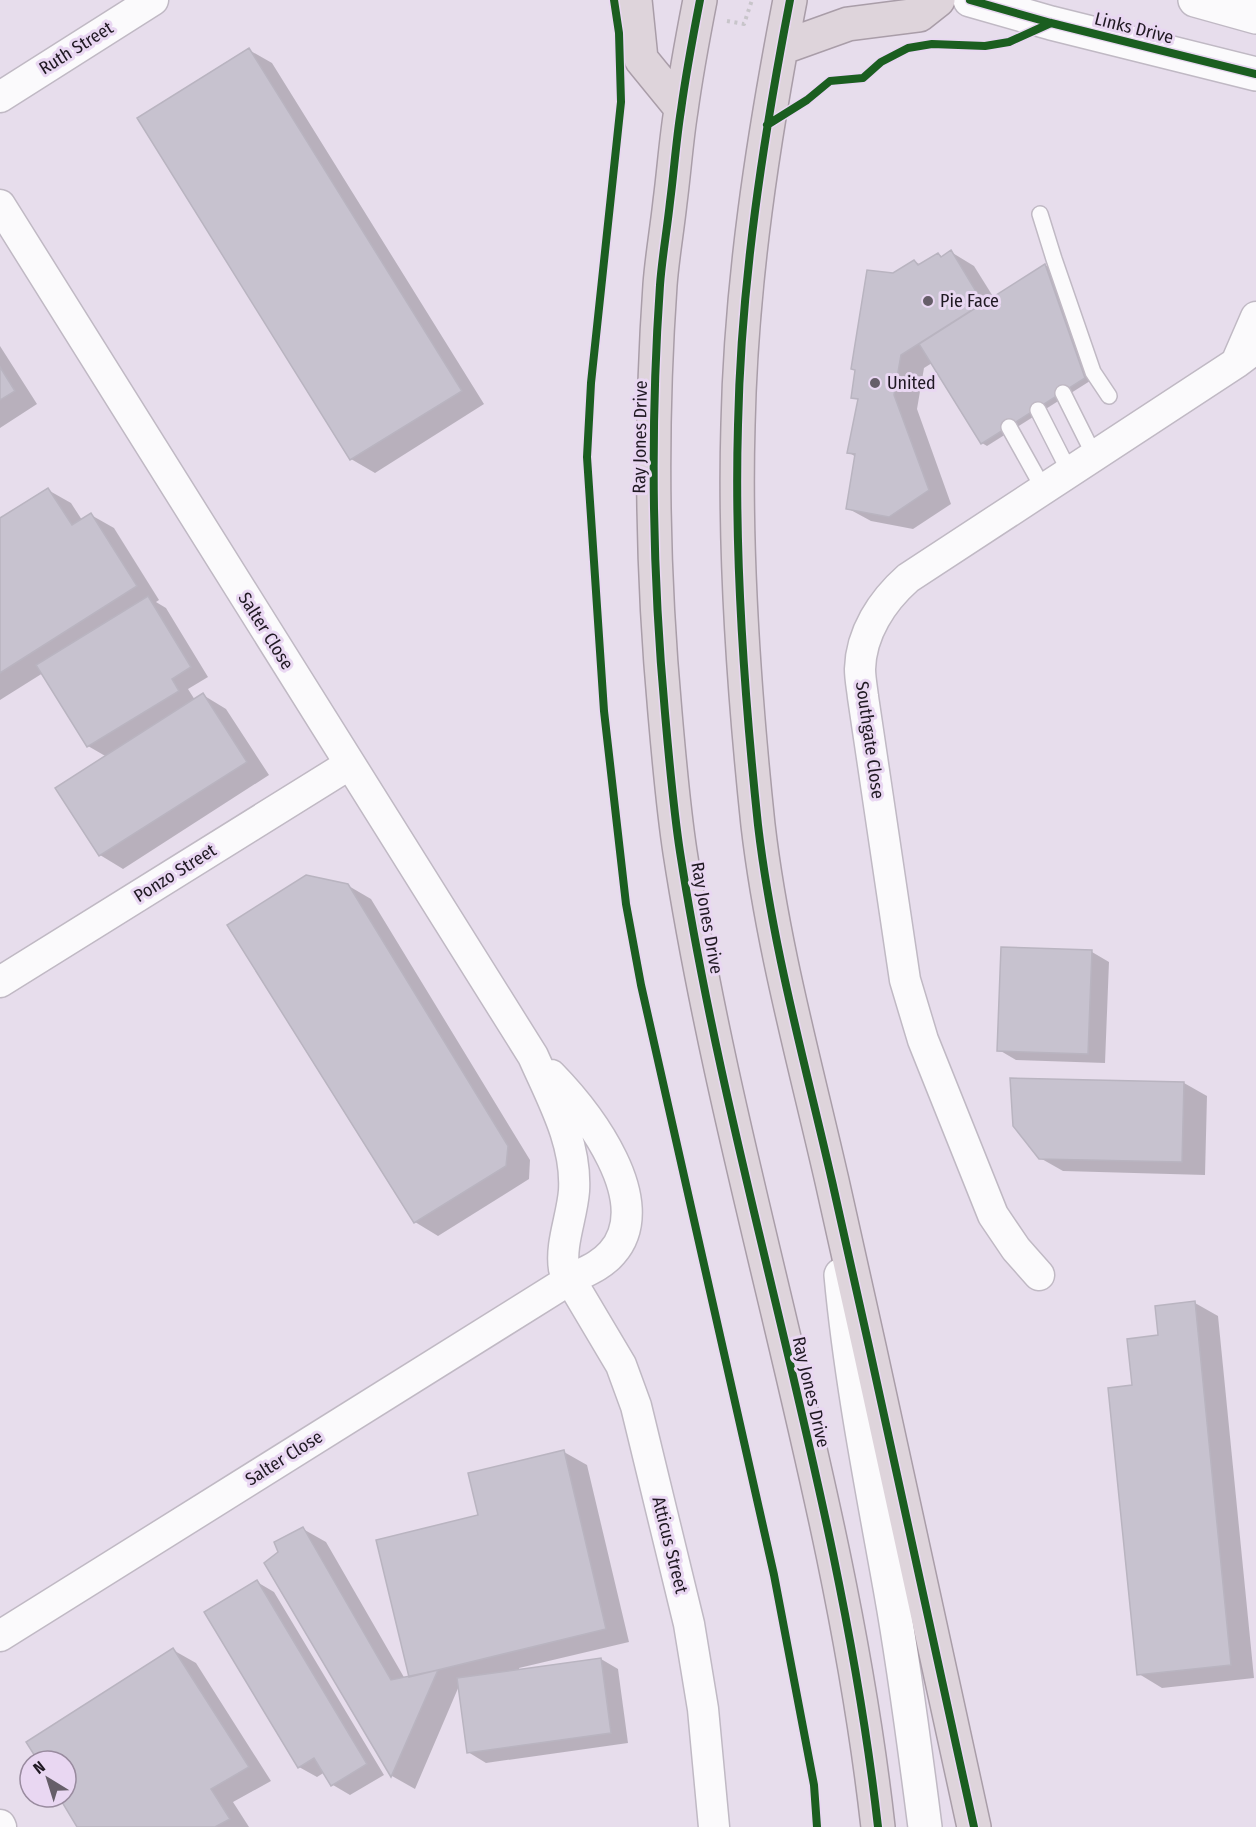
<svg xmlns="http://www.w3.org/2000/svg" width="1256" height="1827" font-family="'Fira Sans Condensed',sans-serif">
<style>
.shadow{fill:#0003}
.building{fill:#c7c2cf;stroke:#b9b4c0;stroke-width:1.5}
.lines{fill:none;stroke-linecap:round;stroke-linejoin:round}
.lane-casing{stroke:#c0b9c4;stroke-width:18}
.street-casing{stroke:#c0b9c4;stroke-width:33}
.secondary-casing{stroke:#c0b9c4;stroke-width:36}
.highway-casing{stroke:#a99da8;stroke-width:36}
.path{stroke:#c8c5ca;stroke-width:4;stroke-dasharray:3 4.5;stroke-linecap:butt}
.lane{stroke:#fbfafc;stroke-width:15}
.street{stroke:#fbfafc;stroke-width:30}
.secondary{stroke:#fbfafc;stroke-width:33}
.highway{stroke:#ded4db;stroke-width:33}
.cycleway-casing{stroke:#e9d7f2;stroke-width:11}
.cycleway{stroke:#1b5e20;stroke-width:8}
.poi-dot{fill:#665e69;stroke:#e9d7f2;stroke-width:2}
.labels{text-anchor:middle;stroke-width:6;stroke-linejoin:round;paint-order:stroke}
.street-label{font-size:18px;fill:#201923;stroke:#e9d7f2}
.poi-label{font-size:18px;fill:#201923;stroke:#e9d7f2;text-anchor:start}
</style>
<rect width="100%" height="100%" fill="#e7ddec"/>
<!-- shadow -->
<path class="shadow" d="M249,50L272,63L484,404L375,473L351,459L139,119Z
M951,252L974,266L994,298L1045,265L1050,268L1090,381L987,446L982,443L932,363L924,368L917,409L951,504L913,529L871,521L847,508L856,457L848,452L859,400L852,397L894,275L914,261L921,265L938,254L943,257Z
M0,346L37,404L0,428Z
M48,490L71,503L82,520L91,515L114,528L159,600L156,602L166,608L208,677L188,689L195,700L203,695L226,709L269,775L123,869L100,855L107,757L88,746L43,673L0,700V520Z
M347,885L371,899L530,1160L529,1179L438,1236L415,1222Z
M1092,952L1109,962L1105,1063L1016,1060L999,1050Z
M1184,1083L1207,1096L1205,1175L1063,1171L1040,1158Z
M1195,1303L1218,1316L1254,1678L1162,1688L1139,1674L1134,1387L1160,1337Z
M564,1452L587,1465L629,1642L519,1668L520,1671L601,1659L618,1669L628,1743L486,1763L468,1752L459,1686L415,1789L392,1776L266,1563L280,1553L303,1529L326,1542L405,1679L411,1678L479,1516Z
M257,1582L274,1592L384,1775L350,1795L333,1785L325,1772L317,1777L299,1767Z
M173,1650L196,1663L271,1781L233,1802L249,1827H79L61,1797H66V1761H39Z"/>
<!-- building -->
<path class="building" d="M249,48L462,391L350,460L137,118Z
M951,250L983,303L901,355L894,395L929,490L889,517L846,509L855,454L847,453L858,399L851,398L855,370L851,369L867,270L893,273L914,260L918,265L938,253L941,257Z
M1045,264L1085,378L981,444L919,344Z
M0,367L15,391L0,400Z
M48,488L72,525L91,513L137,586L0,673V518Z
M148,596L191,667L172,679L179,691L87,747L36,665Z
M203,693L247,762L99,856L55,788Z
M306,875L348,884L508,1146L506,1166L414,1223L227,925Z
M1001,947L1092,950L1088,1054L997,1051Z
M1010,1078L1184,1082L1182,1162L1039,1159L1013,1126Z
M1195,1301L1231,1665L1137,1675L1108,1388L1132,1385L1127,1339L1158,1335L1155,1306Z
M564,1450L606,1629L409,1677L376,1540L478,1515L468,1473Z
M303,1527L391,1680L438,1670L391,1777L264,1563L278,1552L274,1542Z
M257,1580L367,1764L331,1786L314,1758L298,1768L204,1612Z
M173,1648L249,1767L211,1789L230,1819L215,1827H77L59,1797H66V1761H38L26,1742Z
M601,1658L611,1733L467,1753L457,1678Z"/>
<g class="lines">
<defs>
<path id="lane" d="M1040,214L1054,259L1093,372L1109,396
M1063,393L1094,455
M1038,410L1069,471
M1009,427L1043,488"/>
<path id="street" d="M0,97L153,0
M0,205L533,1056C552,1099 577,1143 574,1191C572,1217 560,1244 564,1269L621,1365L636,1406L689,1624L703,1709L714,1827
M1236,363L1256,317
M0,982L350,764
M1039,1275L1016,1249L993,1215L923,1040L905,980L863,697C862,688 860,678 860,669C861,633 882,601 908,578L1236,363L1256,348
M0,1636L569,1280C584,1272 601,1266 612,1253C657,1202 588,1113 551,1075
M0,1825L1,1827"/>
<path id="secondary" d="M970,0L1051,23L1256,74
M1195,0L1256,17
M841,1275C851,1382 872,1487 891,1593C905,1671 915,1749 925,1827"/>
<path id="highway" d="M635,0L641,59L681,108
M700,0C693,36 686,73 681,110C676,141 674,172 670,202C667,230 662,258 660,285C650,428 652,571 665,713C669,759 673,806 680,852C731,1180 841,1497 878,1827
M790,0C763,140 741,282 738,425C734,558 744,693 758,825C772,945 805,1063 832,1181C881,1396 926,1612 974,1827
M781,48L848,24L919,15L938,0"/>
</defs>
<!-- lane casing -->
<use href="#lane" class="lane-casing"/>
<!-- street casing -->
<use href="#street" class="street-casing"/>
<!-- secondary casing -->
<use href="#secondary" class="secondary-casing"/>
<!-- highway casing -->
<use href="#highway" class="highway-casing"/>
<!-- path -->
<path class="path" d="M727,21L744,24L752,0"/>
<!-- lane -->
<use href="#lane" class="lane"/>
<!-- street -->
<use href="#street" class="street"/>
<!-- secondary -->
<use href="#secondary" class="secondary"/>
<!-- highway -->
<use href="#highway" class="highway"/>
<defs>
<path id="cycleway" d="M614,0L619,33L621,102L591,383L587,457L604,711L626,904L641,985L774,1575L814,1785L817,1827
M700,0C693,36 686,73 681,110C676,141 674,172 670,202C667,230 662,258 660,285C650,428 652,571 665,713C669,759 673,806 680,852C731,1180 841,1497 878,1827
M790,0C763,140 741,282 738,425C734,558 744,693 758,825C772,945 805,1063 832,1181C881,1396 926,1612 974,1827
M970,0L1051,23L1256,74
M767,125L807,100L830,81L863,78L881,62L908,48L932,44L985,46L1009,42L1051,23"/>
</defs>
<!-- cycleway casing -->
<use href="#cycleway" class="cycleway-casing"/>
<!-- cycleway -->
<use href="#cycleway" class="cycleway"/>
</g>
<!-- markers -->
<g class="poi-dot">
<circle cx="928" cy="301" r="6"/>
<circle cx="875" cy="383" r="6"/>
</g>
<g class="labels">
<!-- street labels -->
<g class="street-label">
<text transform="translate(1134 28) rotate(14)" y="6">Links Drive</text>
<text transform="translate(76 48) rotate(-32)" y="6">Ruth Street</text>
<text transform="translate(640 437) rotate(-89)" y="6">Ray Jones Drive</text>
<text transform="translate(266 631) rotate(58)" y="6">Salter Close</text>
<text transform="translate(870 740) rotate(82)" y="6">Southgate Close</text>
<text transform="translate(175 873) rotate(-32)" y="6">Ponzo Street</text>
<text transform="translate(707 918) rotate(80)" y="6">Ray Jones Drive</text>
<text transform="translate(811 1392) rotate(77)" y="6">Ray Jones Drive</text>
<text transform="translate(284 1458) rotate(-32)" y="6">Salter Close</text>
<text transform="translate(670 1545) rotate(76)" y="6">Atticus Street</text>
</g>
<!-- poi labels -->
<g class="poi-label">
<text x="940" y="307">Pie Face</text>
<text x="887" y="389">United</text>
</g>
</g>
<!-- north arrow -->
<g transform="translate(48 1779) rotate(322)"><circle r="28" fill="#e9d7f2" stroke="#998b9f" stroke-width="1.5"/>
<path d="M0-4.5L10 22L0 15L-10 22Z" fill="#665e69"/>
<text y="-9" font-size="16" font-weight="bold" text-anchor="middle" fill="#201923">N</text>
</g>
</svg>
